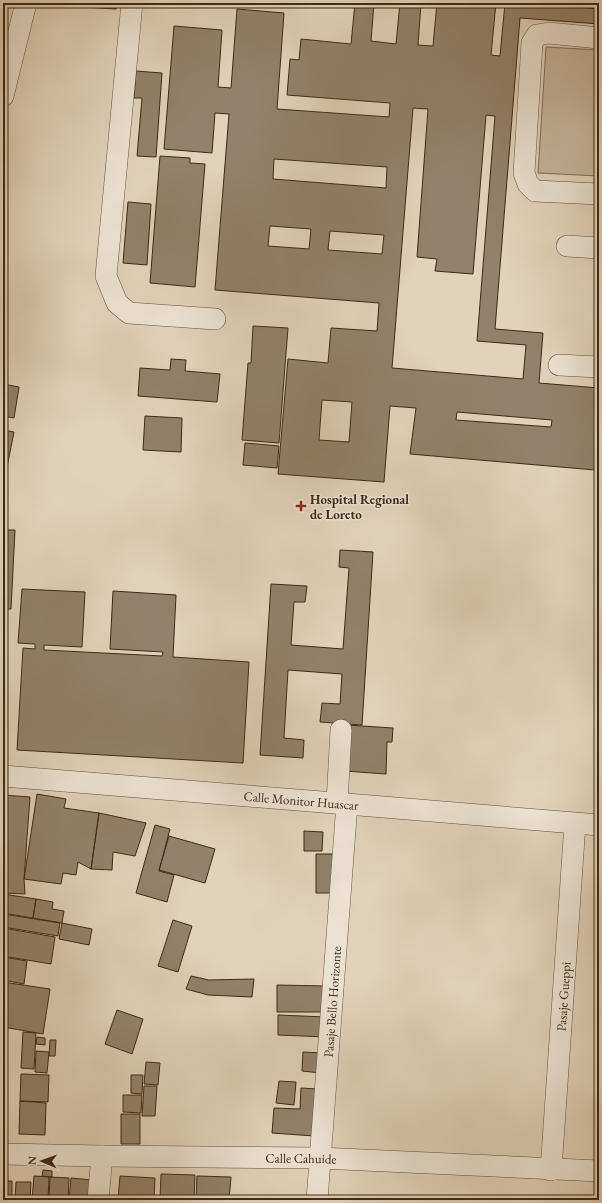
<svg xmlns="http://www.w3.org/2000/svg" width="602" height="1203" font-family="'EB Garamond',serif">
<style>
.green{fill:#c6b59e;stroke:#82705a}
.building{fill:#93816b;stroke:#3e2a15;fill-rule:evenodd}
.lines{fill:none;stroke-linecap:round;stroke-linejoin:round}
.minor-casing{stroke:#67543e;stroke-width:22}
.minor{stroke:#ece2d2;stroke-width:21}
.poi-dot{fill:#8f2418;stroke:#ece2d2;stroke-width:1.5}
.labels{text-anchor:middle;stroke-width:3;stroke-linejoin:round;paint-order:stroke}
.poi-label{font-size:13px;font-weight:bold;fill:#3e2a15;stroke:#ece2d2;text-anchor:start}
.street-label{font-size:13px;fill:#3e2a15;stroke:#ece2d2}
</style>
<rect width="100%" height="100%" fill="#e2d2ba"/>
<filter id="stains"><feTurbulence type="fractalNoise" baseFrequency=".005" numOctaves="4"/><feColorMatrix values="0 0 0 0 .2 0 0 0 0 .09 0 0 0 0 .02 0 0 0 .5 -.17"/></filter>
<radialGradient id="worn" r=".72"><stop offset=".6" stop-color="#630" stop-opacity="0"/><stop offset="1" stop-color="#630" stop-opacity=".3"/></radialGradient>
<!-- green -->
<path class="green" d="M546,47L599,50V176L538,173Z"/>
<!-- building -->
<path class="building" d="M83,3H117L116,9L83,7Z
M355,3H374L371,41L396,44L400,3H421L418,45L433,46L437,3H496L491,55L500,56L505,3H528L599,9V24L520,18L495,329L543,333L539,383L599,388V415L595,470L410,454L416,408L390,406L384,482L278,474L288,359L328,363L331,328L377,331L379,303L215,290L229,114L215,113L212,153L164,149L174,26L222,30L218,87L231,88L237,9L284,13L277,109L389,117L390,103L287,95L290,59L299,60L301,39L351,44ZM413,108L428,109L417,257L437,259L435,271L473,274L486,115L495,116L477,341L526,345L523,379L392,368ZM274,159L387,167L386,188L273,179ZM270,226L311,229L309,249L268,246ZM330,231L384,235L382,254L328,250ZM322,400L352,402L349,442L319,440ZM457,412L552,420L551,427L456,420Z
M136,71L162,73L156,157L137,156L142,98H134Z
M160,156L190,158V163L205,164L195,287L150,283Z
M128,202L151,204L147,265L123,263Z
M253,326L288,328L279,443L242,440L248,363H251Z
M171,359L186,360L185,371L220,374L217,402L138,396L140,368L170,370Z
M3,384L19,387L14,418L3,416Z
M145,416L182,418L181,452L143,450Z
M3,430L14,432L5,477H3Z
M245,443L279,446L277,468L243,465Z
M3,530H15L11,609H3Z
M340,550L373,552L362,725L320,722L322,703L340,704L342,674L288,670L284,738L304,740L303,758L260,755L271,584L307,586L305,602H294L291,645L343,649L349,568L339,567Z
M22,589L85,592L82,647L44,645V650L162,656L163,652L110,649L113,591L176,595L173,657L249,662L243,763L17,750L23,648L35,649V644L18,643Z
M347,725L393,728L392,742H387L386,774L344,771Z
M37,794L66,799L64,808L99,813L91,869L78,862L76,875L63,873L61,884L24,879Z
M3,795L30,797L24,879L25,894L3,893Z
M99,813L146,823L135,856L113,852L112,870L91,869Z
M155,825L170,829L159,871L174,875L167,902L136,893Z
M304,831L323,832L322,851H304Z
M169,836L215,849L205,883L159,870Z
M316,854H341L340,893H316Z
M3,894L36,899L33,918L3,913Z
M36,899L53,902L52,909L64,911L62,923L33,918Z
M3,914L60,923L58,936L3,927Z
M173,920L192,926L178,972L158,966Z
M62,923L92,929L89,945L59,939Z
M3,928L55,937L51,964L3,956Z
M3,957L27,961L24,984L3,980Z
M191,976L209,980L254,979L252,997L208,995L186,989Z
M3,982L50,989L43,1034L3,1027Z
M277,985L326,986V1012H277Z
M117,1010L143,1019L132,1054L105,1044Z
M278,1015L326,1017V1037L278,1035Z
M23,1032L36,1033L34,1069L21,1068Z
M37,1037L45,1038V1045L36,1044Z
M50,1040H56L55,1056H49Z
M36,1051L49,1052L47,1073L35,1072Z
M303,1052L322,1053L321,1073L302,1071Z
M146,1062L160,1063L158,1085L144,1084Z
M21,1074L49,1075L48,1102L20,1101Z
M131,1075H143L142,1094L131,1093Z
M279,1081L296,1082L294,1105L276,1103Z
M144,1086H157L155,1116H142Z
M301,1088L317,1089L314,1136L272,1133L274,1108L300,1109Z
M123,1095H142L141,1113L123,1112Z
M20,1101L46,1103L45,1135L19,1134Z
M121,1114H140V1144H121Z
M43,1170L52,1171V1177L42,1176Z
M161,1174L195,1175L194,1200H160Z
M34,1176L49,1177L48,1200H32Z
M120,1176L155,1178L154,1200H118Z
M197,1176L231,1177L229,1200L214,1199V1200H196Z
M50,1177L69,1178L68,1200H49Z
M71,1178L92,1180L91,1200H69Z
M3,1181H12V1200H3Z
M16,1182H31L30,1200H15Z"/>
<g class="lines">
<defs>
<g id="minor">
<path d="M132,3L106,276L117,303L129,313L215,319"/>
<path d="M599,38L549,33L537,35L532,43L524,173L528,184L535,191L599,194"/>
<path d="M3,96L26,3"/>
<path d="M567,246L599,248"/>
<path d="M559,365L599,367"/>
<path id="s1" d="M3,776L347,804L599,825"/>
<path d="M337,803L341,730"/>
<path id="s2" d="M3,1154L102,1156L320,1158L599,1171"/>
<path id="s3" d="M551,1170L575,824"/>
<path d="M98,1200L102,1156"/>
<path id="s4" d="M317,1200L347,804"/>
</g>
</defs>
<!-- minor casing -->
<use href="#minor" class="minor-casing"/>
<!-- minor -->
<use href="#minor" class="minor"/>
</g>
<!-- markers -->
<path class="poi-dot" d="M299 500h4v4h4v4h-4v4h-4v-4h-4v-4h4z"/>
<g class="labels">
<!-- poi labels -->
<g class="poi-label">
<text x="310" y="504">Hospital Regional<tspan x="310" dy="15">de Loreto</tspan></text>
</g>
<!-- street labels -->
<g class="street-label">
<text dy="5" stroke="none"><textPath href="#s1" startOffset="299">Calle Monitor Huascar</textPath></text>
<text dy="5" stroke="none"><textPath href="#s3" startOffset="174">Pasaje Gueppi</textPath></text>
<text dy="5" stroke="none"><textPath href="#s4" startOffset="199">Pasaje Bello Horizonte</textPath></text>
<text dy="5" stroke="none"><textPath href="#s2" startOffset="298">Calle Cahuide</textPath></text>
</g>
</g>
<!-- margin -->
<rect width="602" height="1203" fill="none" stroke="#e2d2ba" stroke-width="16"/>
<rect x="4" y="4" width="594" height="1195" fill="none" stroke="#3e2a15" stroke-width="2"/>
<rect x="8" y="8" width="586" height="1187" fill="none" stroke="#3e2a15"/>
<!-- north arrow -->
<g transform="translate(42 1161) rotate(272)" stroke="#ece2d2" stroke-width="3" paint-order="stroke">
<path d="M0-3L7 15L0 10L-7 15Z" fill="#3e2a15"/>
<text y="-6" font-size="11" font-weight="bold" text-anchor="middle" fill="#3e2a15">N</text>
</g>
<rect width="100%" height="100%" filter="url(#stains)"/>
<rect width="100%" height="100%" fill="url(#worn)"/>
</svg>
